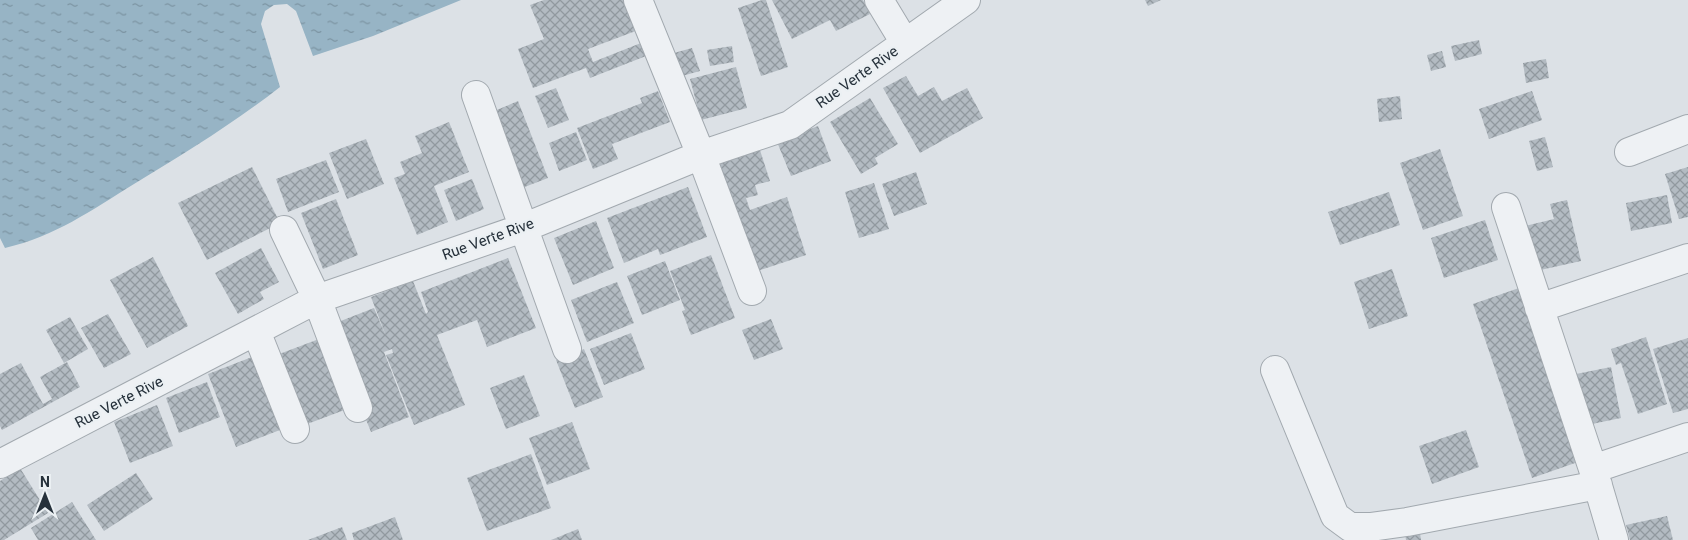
<svg xmlns="http://www.w3.org/2000/svg" width="1688" height="540" font-family="Roboto,sans-serif">
<style>
.water{fill:url(#water-ripples)}
.building{fill:url(#building-cross-hatch)}
.lines{fill:none;stroke-linecap:round;stroke-linejoin:round}
.minor-casing{stroke:#a2a9af;stroke-width:30}
.minor{stroke:#eef1f4;stroke-width:28}
.labels{text-anchor:middle;stroke-width:4.5;stroke-linejoin:round;paint-order:stroke}
.street-label{font-size:15px;fill:#26313b;stroke:#ebf0f3}
</style>
<defs>
<pattern id="water-ripples" width="26" height="14" patternUnits="userSpaceOnUse" patternTransform="scale(1.25)"><rect width="26" height="14" fill="#97b4c5"/><path d="M2 4q2-2 4 0t4 0M15 11q2-2 4 0t4 0" fill="none" stroke="#7b93a1"/></pattern>
<pattern id="building-cross-hatch" width="8" height="8" patternUnits="userSpaceOnUse" patternTransform="scale(1.25)"><rect width="8" height="8" fill="#b3bbc2"/><path d="M0 0l8 8M0 8l8-8" fill="none" stroke="#91999f"/></pattern>
</defs>
<rect width="100%" height="100%" fill="#dce1e6"/>
<!-- water -->
<path class="water" d="M0,0H461L373,36L313,56L296,11L287,4L274,5L265,11L261,24L280,87C234,123 184,154 134,184C90,211 56,236 5,248L0,238Z"/>
<!-- building -->
<path class="building" d="M544,0H629L641,29L588,49L593,62L641,43L646,56L590,78L586,68L533,88L518,49L544,39L530,5Z
M762,0H766L788,67L761,76L738,8Z
M772,0H863L870,14L836,31L830,20L792,39Z
M1145,0H1161L1148,6Z
M1479,40L1482,54L1455,61L1451,46Z
M732,46L734,62L710,66L707,50Z
M692,48L700,71L682,76L674,53Z
M1442,51L1446,67L1431,71L1427,55Z
M1546,59L1549,78L1526,83L1523,63Z
M736,67L747,108L701,120L690,79Z
M906,76L918,96L934,87L942,101L967,88L983,118L920,153L883,88Z
M556,88L569,120L548,128L535,96Z
M658,91L670,122L612,144L618,159L593,169L577,128L642,103L640,98Z
M1532,91L1542,120L1489,139L1479,109Z
M1400,96L1402,119L1379,122L1377,99Z
M870,98L898,144L875,158L878,164L861,174L830,122Z
M518,101L548,178L522,188L492,112Z
M449,122L469,172L434,186L448,222L417,235L394,178L405,174L400,162L422,153L415,136Z
M818,126L831,161L791,176L777,142Z
M576,132L587,160L559,171L549,143Z
M1545,137L1553,167L1537,171L1529,141Z
M366,139L384,184L347,199L329,153Z
M757,141L770,181L755,185L758,195L746,198L750,210L787,197L806,255L754,272L713,155Z
M1440,149L1463,216L1423,230L1400,163Z
M326,160L339,192L288,212L276,179Z
M252,167L280,223L207,260L178,203Z
M1688,167V217L1679,219L1665,174Z
M916,172L927,204L894,216L882,184Z
M472,179L484,209L456,221L444,190Z
M874,183L889,229L859,238L845,192Z
M688,187L707,237L660,255L658,249L624,263L607,218Z
M1389,192L1400,225L1340,245L1328,212Z
M1667,195L1672,223L1631,231L1626,203Z
M336,199L358,255L323,269L301,213Z
M1567,200L1581,261L1536,271L1525,226L1554,219L1550,204Z
M1485,220L1498,260L1444,278L1431,238Z
M596,221L614,268L573,285L554,238Z
M261,248L279,282L260,292L264,299L238,314L215,273Z
M711,255L735,318L691,335L682,311L685,310L670,271Z
M153,257L188,326L147,348L110,280Z
M508,258L536,328L487,347L477,320L437,335L465,405L414,425L386,355L393,353L392,349L384,352L409,417L371,432L357,397L333,324L374,308L386,336L371,297L413,281L426,314L428,312L421,292Z
M665,261L680,300L642,315L627,276Z
M1392,269L1408,316L1369,329L1354,282Z
M617,282L634,323L587,342L571,300Z
M1519,288L1578,462L1532,478L1473,304Z
M108,314L131,354L104,368L81,328Z
M70,317L88,349L64,363L46,330Z
M771,319L783,349L754,360L742,330Z
M631,333L645,369L604,385L590,349Z
M1646,337L1667,404L1638,414L1621,363L1616,365L1611,349Z
M1688,338V409L1673,413L1653,349Z
M319,339L347,409L302,426L274,356Z
M584,349L603,397L575,408L556,360Z
M252,357L280,430L236,447L208,374Z
M67,362L80,387L2,430L0,426V374L21,363L43,404L52,399L40,377Z
M1611,367L1621,418L1587,425L1576,374Z
M524,375L540,416L506,429L490,388Z
M207,382L220,417L179,433L166,398Z
M157,405L173,446L130,463L114,422Z
M572,422L590,469L547,485L529,438Z
M1466,430L1479,467L1432,484L1419,446Z
M531,454L551,508L487,531L467,478Z
M20,468L48,513L4,540H0V481Z
M136,473L153,499L104,531L87,505Z
M72,502L96,540H38L31,528Z
M1667,516L1673,540H1630L1626,525Z
M395,517L403,540H354L352,533Z
M1419,526L1421,540H1406L1404,528Z
M342,527L347,540H308Z
M578,529L582,540H551Z"/>
<g class="lines">
<defs>
<path id="minor" d="M638,0L701,155L752,291
M879,0L905,43
M476,95L567,349
M1629,152L1688,129
M1506,207L1593,469L1614,540
M284,230L317,299L358,408
M1539,308L1688,258
M256,331L295,429
M1275,370L1335,516L1350,527H1370L1407,522L1598,485
M0,464L317,299L523,228L701,155L790,125L966,0
M1593,469L1688,437"/>
</defs>
<!-- minor casing -->
<use href="#minor" class="minor-casing"/>
<!-- minor -->
<use href="#minor" class="minor"/>
</g>
<g class="labels">
<!-- street labels -->
<g class="street-label">
<text transform="translate(857 77) rotate(-35)" y="5">Rue Verte Rive</text>
<text transform="translate(488 239) rotate(-20)" y="5">Rue Verte Rive</text>
<text transform="translate(119 402) rotate(-27)" y="5">Rue Verte Rive</text>
</g>
</g>
<!-- north arrow -->
<g transform="translate(45 495)" stroke="#ebf0f3" stroke-width="4" paint-order="stroke">
<path d="M0-4L9 19L0 12L-9 19Z" fill="#26313b"/>
<text y="-8" font-size="14" font-weight="bold" text-anchor="middle" fill="#26313b">N</text>
</g>
</svg>
